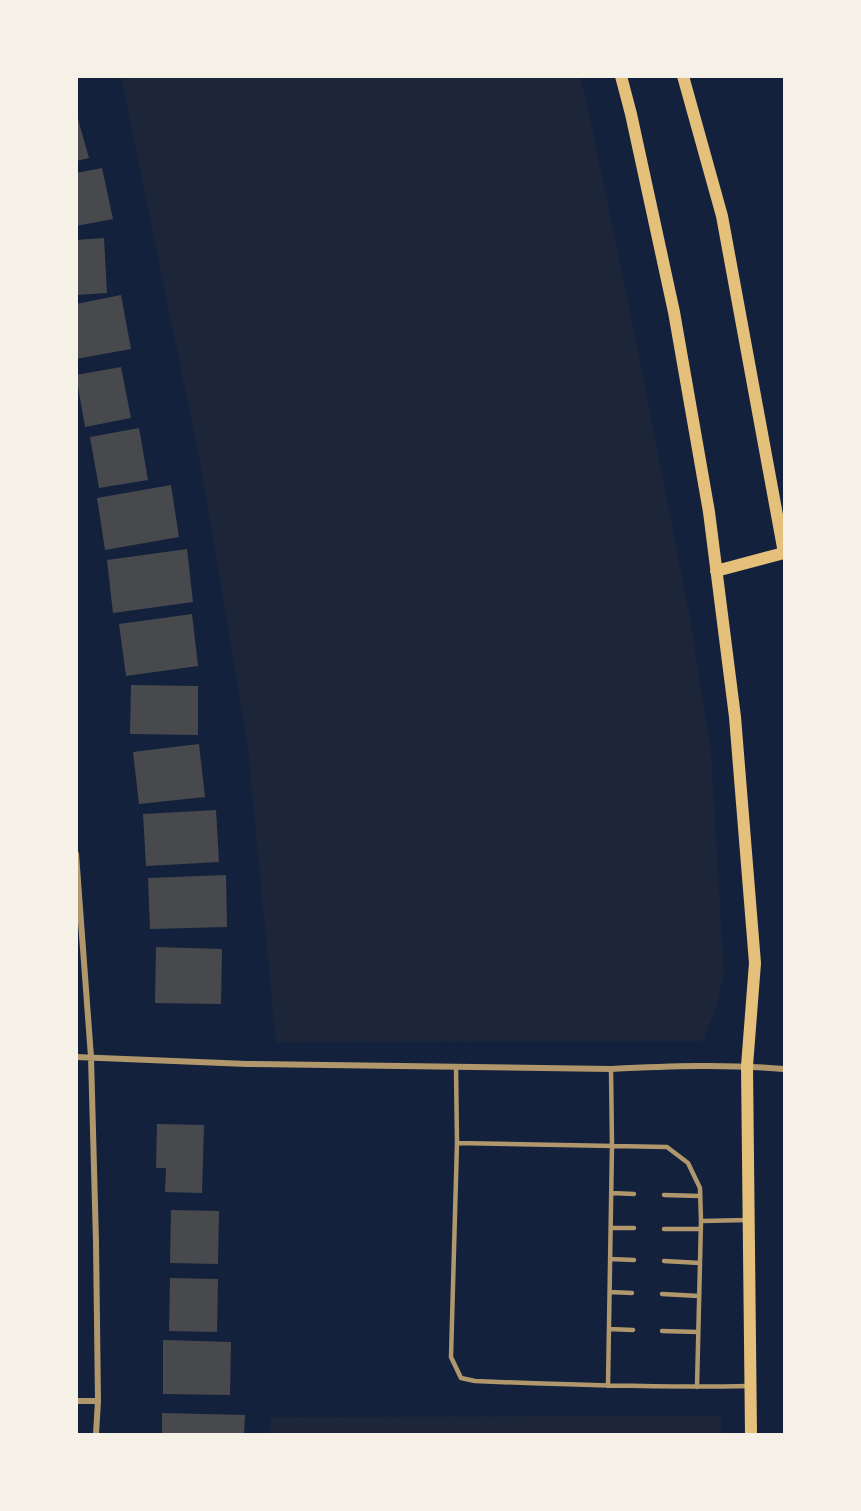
<svg xmlns="http://www.w3.org/2000/svg" width="861" height="1511" font-family="Ubuntu,sans-serif">
<style>
.green{fill:#1d2539}
.building{fill:#48494c}
.lines{fill:none;stroke-linecap:round;stroke-linejoin:round}
.service{stroke:#b1986c;stroke-width:4.5}
.minor{stroke:#b1986c;stroke-width:6}
.secondary{stroke:#e5c07b;stroke-width:12}
</style>
<rect width="100%" height="100%" fill="#14213d"/>
<!-- green -->
<path class="green" d="M121,77H580L589,113L636,341L690,618L711,754L724,973L717,1005L703,1041L276,1042L247,740L200,462Z
M721,1416V1434H270L271,1417Z"/>
<!-- building -->
<path class="building" d="M76,112L89,158L76,161Z
M102,168L113,219L76,226V173Z
M104,238L107,293L76,295V240Z
M121,295L131,349L76,359V304Z
M121,367L131,418L85,427L76,375Z
M139,428L148,480L99,488L90,437Z
M171,485L179,537L105,550L97,498Z
M187,549L193,602L113,613L107,560Z
M192,614L198,666L126,676L119,624Z
M131,685L198,686V735L130,734Z
M199,744L205,797L139,804L133,752Z
M216,810L219,862L146,866L143,814Z
M226,875L227,927L150,929L148,878Z
M156,947L222,949L221,1004L155,1003Z
M157,1124L204,1125L202,1193L165,1192L166,1168H156Z
M171,1210L219,1211L218,1264L170,1263Z
M170,1278L218,1279L217,1332L169,1331Z
M163,1340L231,1342L230,1395L163,1394Z
M162,1413L245,1415L244,1434H162Z"/>
<g class="lines">
<!-- service -->
<path class="service" d="M456,1067L457,1143L451,1357L461,1378L475,1381C567,1385 658,1388 750,1386
M457,1143L667,1147L688,1163L700,1188L701,1221L748,1220
M611,1193L634,1194
M664,1195L700,1196
M611,1228H634
M664,1229H701
M610,1259L634,1260
M664,1261L700,1263
M610,1292L632,1293
M662,1294L699,1296
M609,1329L633,1330
M662,1331L698,1332
M608,1386L612,1145L611,1069
M697,1387L701,1221"/>
<!-- minor -->
<path class="minor" d="M76,854L91,1057L96,1242L98,1401L96,1434
M76,1057L247,1064L611,1069C669,1066 727,1064 784,1069
M76,1401H98"/>
<!-- secondary -->
<path class="secondary" d="M621,76L631,114L674,312L709,512L735,717L755,963L747,1066L751,1434
M683,76L722,216L784,553
M716,571L784,553"/>
</g>
<!-- border -->
<rect width="861" height="1511" fill="none" stroke="#f6f1e7" stroke-width="156"/>
</svg>
